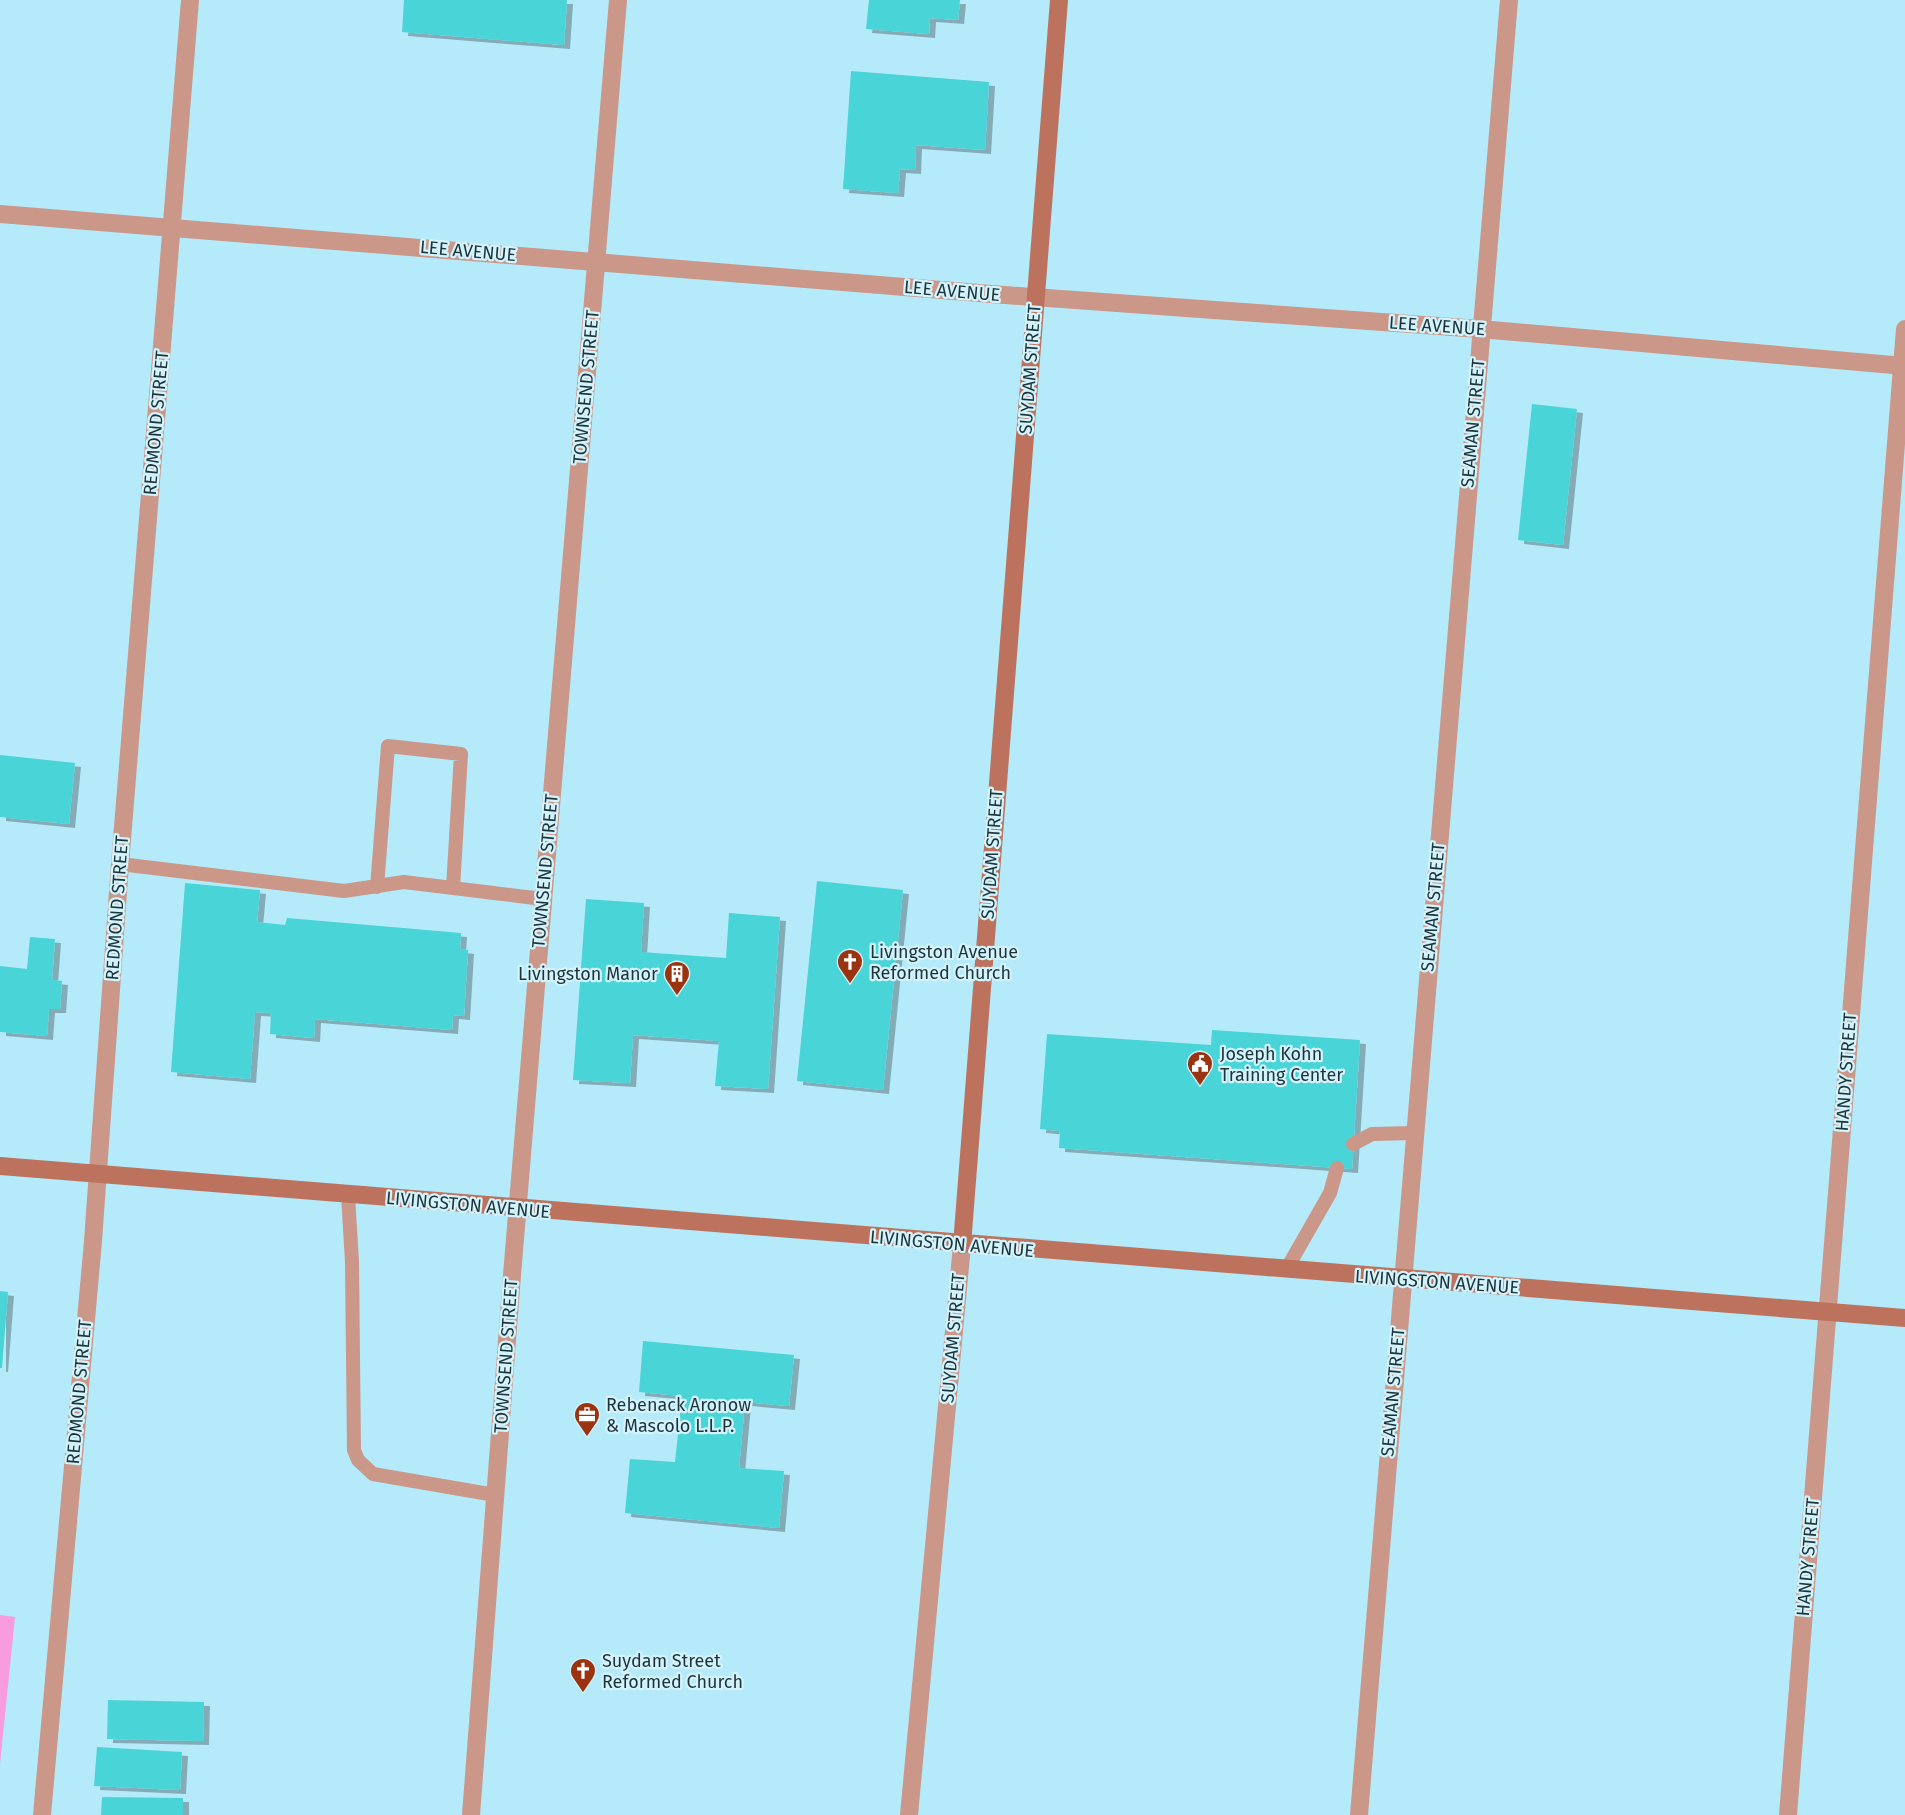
<svg xmlns="http://www.w3.org/2000/svg" width="1905" height="1815" font-family="'Fira Sans',sans-serif">
<style>
.park{fill:#f89cdf}
.building{fill:#48d5d8;filter:url(#shadow)}
.lines{fill:none;stroke-linecap:round;stroke-linejoin:round}
.lane{stroke:#cb9788;stroke-width:14}
.street{stroke:#cb9788;stroke-width:18}
.secondary{stroke:#bc725c;stroke-width:18}
.labels{text-anchor:middle;stroke-width:4.5;stroke-linejoin:round;paint-order:stroke}
.street-label{font-size:18px;fill:#1e343a;stroke:#d3f3fd}
.poi-label{font-size:18px;fill:#1e343a;stroke:#d3f3fd;text-anchor:start}
</style>
<defs>
<filter id="shadow"><feDropShadow dx="6" dy="4" stdDeviation="0" flood-color="#0004"/></filter>
</defs>
<rect width="100%" height="100%" fill="#b4eafa"/>
<!-- park -->
<path class="park" d="M0,1615L15,1617L0,1764Z"/>
<!-- building -->
<path class="building" d="M404,0H567L564,45L402,32Z
M869,0H960L958,20L930,18L929,34L866,29Z
M851,71L989,82L985,150L916,145L915,170L900,169L898,193L843,189Z
M1532,404L1577,409L1563,545L1518,540Z
M0,755L75,763L69,824L0,817Z
M817,881L903,890L883,1090L797,1081Z
M185,883L260,890L257,922L285,925L287,918L461,933L460,949L468,950L464,1016L453,1015L452,1030L315,1019L314,1038L270,1034L271,1013L255,1012L250,1079L171,1072Z
M586,899L644,903L641,952L726,958L729,913L780,917L768,1089L715,1086L719,1041L633,1035L630,1083L573,1080Z
M30,937L55,939L52,980L62,981L60,1009H49L47,1036L0,1032V966L27,969Z
M1212,1030L1360,1040L1352,1169L1059,1148L1060,1131L1040,1129L1047,1034L1211,1045Z
M0,1291L8,1292L2,1368H0Z
M643,1341L794,1355L789,1406L745,1402L739,1468L784,1471L779,1528L625,1513L630,1459L675,1462L682,1396L639,1392Z
M108,1700L204,1702L203,1741L107,1739Z
M97,1747L182,1752L180,1790L94,1786Z
M102,1797L183,1798V1815H101Z"/>
<g class="lines">
<!-- lane -->
<path class="lane" d="M120,864L344,891L404,882L543,899
M377,887L388,746L461,754L453,888
M1353,1144L1372,1134L1414,1133
M348,1195L352,1262L354,1450L358,1460L373,1474L495,1495
M1286,1270L1330,1193L1337,1168"/>
<!-- street -->
<path class="street" d="M0,214L991,294L1480,329L1905,366
M42,1815L93,1241L120,864L190,0
M471,1815L512,1275L618,0
M909,1815L962,1245
M1359,1815L1509,0
M1788,1815L1905,329"/>
<!-- secondary -->
<path class="secondary" d="M0,1166L1905,1318
M962,1245L1059,0"/>
</g>
<!-- icons -->
<defs>
<symbol id="church-pin" viewBox="-11 -11 22 30"><path d="M0 17L-7.5 6A9.5 9.5 0 1 1 7.5 6Z" fill="#9a330f" stroke="#d3f3fd"/><path d="M-1.2-6h2.4v3.5h3.3v2.4h-3.3V6h-2.4V-.1h-3.3v-2.4h3.3Z" fill="#fff"/></symbol>
<symbol id="building-pin" viewBox="-11 -11 22 30"><path d="M0 17L-7.5 6A9.5 9.5 0 1 1 7.5 6Z" fill="#9a330f" stroke="#d3f3fd"/><path d="M-4-6H4V6H1V3H-1V6H-4ZM-2.5-4.3h1.7v1.8h-1.7ZM.8-4.3h1.7v1.8H.8ZM-2.5-1h1.7V.8h-1.7ZM.8-1h1.7V.8H.8Z" fill="#fff"/></symbol>
<symbol id="civic-pin" viewBox="-11 -11 22 30"><path d="M0 17L-7.5 6A9.5 9.5 0 1 1 7.5 6Z" fill="#9a330f" stroke="#d3f3fd"/><path d="M-.6-6.5H3V-4.5H.6V-3L4-1V1h2V6H-6V1h2V-1L-.6-3ZM-1.2 2.5V6h2.4V2.5Z" fill="#fff"/></symbol>
<symbol id="office-pin" viewBox="-11 -11 22 30"><path d="M0 17L-7.5 6A9.5 9.5 0 1 1 7.5 6Z" fill="#9a330f" stroke="#d3f3fd"/><path d="M-6-3h4V-5.5h4V-3h4V5H-6ZM-1-4.5V-3h2v-1.5ZM-6 0V1H6V0Z" fill="#fff"/></symbol>
</defs>
<g fill-rule="evenodd">
<use href="#church-pin" x="835" y="947" width="30" height="40"/>
<use href="#building-pin" x="662" y="959" width="30" height="40"/>
<use href="#civic-pin" x="1185" y="1049" width="30" height="40"/>
<use href="#office-pin" x="572" y="1400" width="30" height="40"/>
<use href="#church-pin" x="568" y="1656" width="30" height="40"/>
</g>
<g class="labels">
<!-- street labels -->
<g class="street-label">
<text transform="translate(468 251) rotate(5)" y="6">LEE AVENUE</text>
<text transform="translate(952 291) rotate(5)" y="6">LEE AVENUE</text>
<text transform="translate(1437 326) rotate(4)" y="6">LEE AVENUE</text>
<text transform="translate(1030 369) rotate(-86)" y="6">SUYDAM STREET</text>
<text transform="translate(586 387) rotate(-85)" y="6">TOWNSEND STREET</text>
<text transform="translate(156 423) rotate(-85)" y="6">REDMOND STREET</text>
<text transform="translate(1473 423) rotate(-85)" y="6">SEAMAN STREET</text>
<text transform="translate(992 854) rotate(-86)" y="6">SUYDAM STREET</text>
<text transform="translate(545 871) rotate(-85)" y="6">TOWNSEND STREET</text>
<text transform="translate(1433 907) rotate(-85)" y="6">SEAMAN STREET</text>
<text transform="translate(117 908) rotate(-86)" y="6">REDMOND STREET</text>
<text transform="translate(1846 1072) rotate(-86)" y="6">HANDY STREET</text>
<text transform="translate(468 1205) rotate(5)" y="6">LIVINGSTON AVENUE</text>
<text transform="translate(952 1244) rotate(5)" y="6">LIVINGSTON AVENUE</text>
<text transform="translate(1437 1282) rotate(4)" y="6">LIVINGSTON AVENUE</text>
<text transform="translate(953 1338) rotate(-85)" y="6">SUYDAM STREET</text>
<text transform="translate(506 1356) rotate(-86)" y="6">TOWNSEND STREET</text>
<text transform="translate(79 1392) rotate(-85)" y="6">REDMOND STREET</text>
<text transform="translate(1393 1392) rotate(-85)" y="6">SEAMAN STREET</text>
<text transform="translate(1808 1557) rotate(-85)" y="6">HANDY STREET</text>
</g>
<!-- poi labels -->
<g class="poi-label">
<text x="870" y="958">Livingston Avenue<tspan x="870" dy="21">Reformed Church</tspan></text>
<text x="658" y="980" text-anchor="end">Livingston Manor</text>
<text x="1220" y="1060">Joseph Kohn<tspan x="1220" dy="21">Training Center</tspan></text>
<text x="606" y="1411">Rebenack Aronow<tspan x="606" dy="21">&amp; Mascolo L.L.P.</tspan></text>
<text x="602" y="1667">Suydam Street<tspan x="602" dy="21">Reformed Church</tspan></text>
</g>
</g>
</svg>
